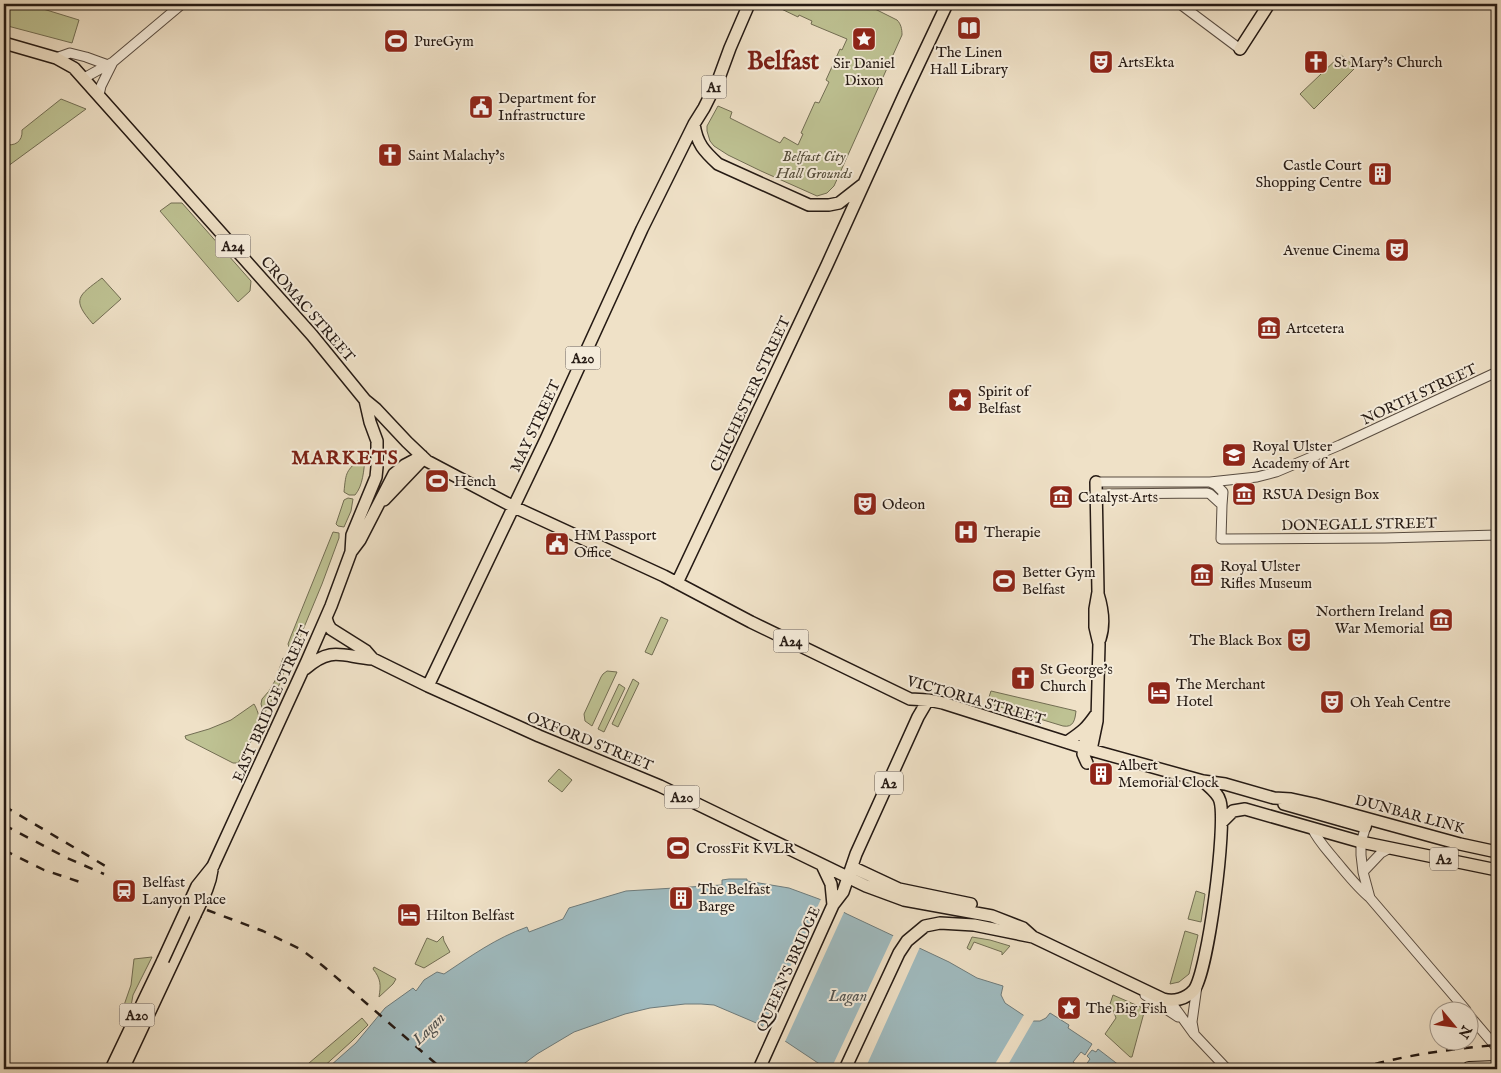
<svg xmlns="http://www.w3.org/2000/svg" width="1501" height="1073" font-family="'IM FELL English',serif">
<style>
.green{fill:#bec293;stroke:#726e54}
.water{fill:#9fbbc0;stroke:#6e7b7b}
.pier{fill:#efe1c7}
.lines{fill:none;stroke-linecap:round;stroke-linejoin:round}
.tertiary-casing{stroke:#584c41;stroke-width:11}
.primary-casing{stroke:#251a14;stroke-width:14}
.motorway-casing{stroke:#251a14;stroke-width:16}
.tertiary{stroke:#f5ecdb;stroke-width:9}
.primary{stroke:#efe1c7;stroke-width:11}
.motorway{stroke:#efe1c7;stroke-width:14}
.rail{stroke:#251a14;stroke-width:2.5;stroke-dasharray:9 9;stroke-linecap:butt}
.primary-bridge-casing{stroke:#251a14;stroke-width:14;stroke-linecap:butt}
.primary-bridge{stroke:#efe1c7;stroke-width:11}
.labels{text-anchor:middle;stroke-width:4;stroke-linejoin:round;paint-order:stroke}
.shield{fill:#f5ecdb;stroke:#635950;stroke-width:1}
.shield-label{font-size:14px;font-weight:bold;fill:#251a14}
.poi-label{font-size:15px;fill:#251a14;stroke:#f5ecdb;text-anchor:start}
.park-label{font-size:15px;font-style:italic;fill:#534c3a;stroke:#f5ecdb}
.street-label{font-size:15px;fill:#251a14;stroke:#f5ecdb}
.water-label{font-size:16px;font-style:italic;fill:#505250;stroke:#f5ecdb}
.district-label{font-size:20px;font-weight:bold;letter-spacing:1px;fill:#7a1f14;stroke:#f5ecdb}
.town-label{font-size:25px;font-weight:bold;fill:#7a1f14;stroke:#f5ecdb}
</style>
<rect width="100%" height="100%" fill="#efe1c7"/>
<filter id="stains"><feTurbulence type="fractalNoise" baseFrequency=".004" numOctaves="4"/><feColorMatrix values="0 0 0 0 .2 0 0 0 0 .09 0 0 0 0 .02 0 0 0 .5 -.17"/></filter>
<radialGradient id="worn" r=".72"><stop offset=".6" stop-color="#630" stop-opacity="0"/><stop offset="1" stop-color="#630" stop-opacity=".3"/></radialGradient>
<!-- green -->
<path class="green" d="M4,4H27L79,20L72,43L4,25Z
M771,4H865L897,20C901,24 902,29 902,35L834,186L827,193L817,196L761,171L728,155L714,146L710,141L707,131V126L718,106L732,112L730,118L780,143L784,137L798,145L803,134L801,133L815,102L819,103L829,82L826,80L840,49L842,50L847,39L811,24L812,21L799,15L798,17Z
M1341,55L1352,64L1350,66L1354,69L1314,109L1300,94Z
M61,99L86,109L4,169V144C14,147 23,142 22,130Z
M171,203H182L251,281L250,291L238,302L160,211Z
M102,278L121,299L93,324C71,299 78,296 102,278Z
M361,457L365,458C364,469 363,486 355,495H349L344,492C346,471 346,472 361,457Z
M348,498L353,499L351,511L344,527L338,526L336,524L344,500Z
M333,532L339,533V538L322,584L300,637L294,646L289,647L288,644L291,636Z
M661,617L668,620L652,655L645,652Z
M283,658L285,659C287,674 272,700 264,714L261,704L262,699L269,691L276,679Z
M607,671L617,672L592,726L585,721L584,714L601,677L603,674Z
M633,679L639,683L618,727L612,724Z
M619,684L625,688L604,732L598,729Z
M991,691L1076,711C1075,719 1074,728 1063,726L987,703Z
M254,704C257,709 260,717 259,723C255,737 245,751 238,763H233L186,739L185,736L209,729L231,720Z
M559,769L572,780L562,792L548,781Z
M1196,891L1205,894L1201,922L1188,919Z
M1185,931L1198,935L1189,974L1179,982L1170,984Z
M443,936L444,941L450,952L424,968L415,964L427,938L437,942Z
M972,937L990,940L1010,946L1002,955V952L974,942L970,950L967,948Z
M152,957L133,995L131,1006L126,1012L122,1011L131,985L134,959Z
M374,967L396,979L393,984L379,997C381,985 381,979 373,969Z
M1113,995L1145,1009L1132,1057H1130L1105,1034L1116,1018L1113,1010L1109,1007Z
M362,1018L368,1025L352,1041L321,1069H302Z"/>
<!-- water -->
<path class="water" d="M729,879H747V881L789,888L819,899L847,914L949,962L977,978L1003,986L1001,995L1005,1003L1032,1021H1040L1046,1018L1050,1013L1069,1025L1068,1028L1092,1044L1085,1055L1081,1052L1073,1062L1083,1069L1090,1059L1087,1056L1092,1050L1096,1052L1098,1049L1124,1069H827L761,1025L714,1005L701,1004H685L650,1008L625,1014L574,1032L537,1054L517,1069H332L333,1068L330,1066L356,1043L385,1008L413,988L416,991L424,980L437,972L444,974C471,956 496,938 527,927L529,932L563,919L569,908L626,891L722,885V880Z"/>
<!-- pier -->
<path class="pier" d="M821,899L845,910L784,1044L762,1029Z
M894,934L920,947L865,1069H831Z
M1025,1013L1035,1018L1009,1063L1005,1069H992Z"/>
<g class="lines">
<defs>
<path id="tertiary" d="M1180,4L1240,49
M56,58L70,53L86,57L108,65
M84,78L113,62L182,4
M99,95L101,86L113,62
M1096,482H1210L1216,485L1223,492L1222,505L1221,539L1385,538L1497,535
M1210,482L1257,477L1276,472L1340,445L1497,372
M1096,494L1207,493L1210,494L1222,505
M1367,823L1361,842V855L1363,872L1370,898L1466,1010
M1312,828C1318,841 1328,851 1336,861C1347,874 1357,887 1369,897
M1363,872L1381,853L1390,848
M1145,995L1178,1017
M1170,1001L1194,1034L1227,1069
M1468,1014L1497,1048
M1194,1033L1192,1022L1197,986"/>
<path id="primary" d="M4,43L56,58L74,68L312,335L365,400L376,409L407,442L427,461L514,507L664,576L751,622L910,699L928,700L943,703L1091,750L1203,781L1225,784L1274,798L1291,799L1314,804L1460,844L1497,852
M1240,49L1269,4
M694,124C697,144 704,151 718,164L809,205H829L839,203L862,185
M384,500L423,459
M351,552L352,535L376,477L377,467V441L370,422L365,400
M677,583L827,265L905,93L947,4
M1098,594C1103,610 1105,624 1100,639
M326,618L328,624L331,629L366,651L373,659L428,686L539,736L660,786L866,886L904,900L992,916L1023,928L1033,937
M305,669C332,645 343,657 373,659
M428,686L546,439L642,229L694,124L704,108L719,78L730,48L749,4
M1067,742C1083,731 1086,729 1097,713
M1091,750L1097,721L1099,644L1095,627V609L1098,592L1096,482
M1087,763L1083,754L1087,728
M1284,804L1365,827
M1222,822L1233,811L1245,809L1361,842L1497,870
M822,865L831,884L833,905
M213,866L307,661L331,606L351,552L360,540L394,474L405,465L422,456
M852,867L899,889L971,904
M111,1069L163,960
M123,1069L195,915
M759,1069L833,905L843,892L856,854L918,717L928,700
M845,1069L899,953L907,941L925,926L940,923L974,925L1033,937L1163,999C1174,1002 1186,999 1194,990C1208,971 1227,825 1220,801C1218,793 1209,787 1203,781"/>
<path id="motorway" d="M1469,1069L1497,1068"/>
</defs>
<!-- tertiary casing -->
<use href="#tertiary" class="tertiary-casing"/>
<!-- primary casing -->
<use href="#primary" class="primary-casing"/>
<!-- motorway casing -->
<use href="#motorway" class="motorway-casing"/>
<!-- tertiary -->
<use href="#tertiary" class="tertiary"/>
<!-- primary -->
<use href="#primary" class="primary"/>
<!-- motorway -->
<use href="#motorway" class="motorway"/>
<!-- rail -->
<path class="rail" d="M4,806L107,867
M4,825L67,858L104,874
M4,850L44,870L80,882
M207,910L263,931L302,950L323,966L358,996L442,1069
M1358,1069C1403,1055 1450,1049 1497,1045"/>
<defs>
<path id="primary-bridge" d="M195,915C202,900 210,886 212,870
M163,960L197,886L213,866"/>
</defs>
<!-- primary-bridge casing -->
<use href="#primary-bridge" class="primary-bridge-casing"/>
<!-- primary-bridge -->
<use href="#primary-bridge" class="primary-bridge"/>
</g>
<!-- icons -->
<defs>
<symbol id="library-square" viewBox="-11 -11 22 22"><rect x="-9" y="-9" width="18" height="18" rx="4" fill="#8f2418" stroke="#f5ecdb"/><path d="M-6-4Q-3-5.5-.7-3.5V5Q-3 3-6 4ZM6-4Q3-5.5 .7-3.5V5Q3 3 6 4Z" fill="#fff"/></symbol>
<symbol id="sight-square" viewBox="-11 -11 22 22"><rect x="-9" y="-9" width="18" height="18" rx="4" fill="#8f2418" stroke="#f5ecdb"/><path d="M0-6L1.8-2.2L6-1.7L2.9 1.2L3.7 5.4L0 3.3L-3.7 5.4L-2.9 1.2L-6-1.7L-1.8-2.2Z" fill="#fff"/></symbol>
<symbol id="stadium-square" viewBox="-11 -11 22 22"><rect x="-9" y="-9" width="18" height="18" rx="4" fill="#8f2418" stroke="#f5ecdb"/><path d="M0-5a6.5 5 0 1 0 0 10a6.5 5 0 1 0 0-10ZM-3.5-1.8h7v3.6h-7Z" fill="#fff"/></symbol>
<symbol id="theatre-square" viewBox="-11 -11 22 22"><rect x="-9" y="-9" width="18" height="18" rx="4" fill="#8f2418" stroke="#f5ecdb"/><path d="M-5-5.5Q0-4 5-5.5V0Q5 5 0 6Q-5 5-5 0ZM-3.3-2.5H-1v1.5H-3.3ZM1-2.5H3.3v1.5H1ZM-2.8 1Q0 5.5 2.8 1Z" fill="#fff"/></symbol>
<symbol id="church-square" viewBox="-11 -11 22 22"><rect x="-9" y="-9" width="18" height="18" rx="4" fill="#8f2418" stroke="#f5ecdb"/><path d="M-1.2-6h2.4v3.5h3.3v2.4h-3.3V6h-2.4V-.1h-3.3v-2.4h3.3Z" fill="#fff"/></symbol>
<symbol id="civic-square" viewBox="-11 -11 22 22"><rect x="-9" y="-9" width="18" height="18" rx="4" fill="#8f2418" stroke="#f5ecdb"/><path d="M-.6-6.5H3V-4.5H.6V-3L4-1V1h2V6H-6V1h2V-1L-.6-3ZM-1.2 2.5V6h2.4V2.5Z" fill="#fff"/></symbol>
<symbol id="building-square" viewBox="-11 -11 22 22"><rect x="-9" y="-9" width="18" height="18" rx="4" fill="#8f2418" stroke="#f5ecdb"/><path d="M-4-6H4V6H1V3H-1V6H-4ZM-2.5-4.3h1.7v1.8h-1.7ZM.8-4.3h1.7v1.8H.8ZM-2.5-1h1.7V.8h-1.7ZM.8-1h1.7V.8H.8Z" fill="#fff"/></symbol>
<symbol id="museum-square" viewBox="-11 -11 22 22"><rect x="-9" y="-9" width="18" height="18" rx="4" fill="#8f2418" stroke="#f5ecdb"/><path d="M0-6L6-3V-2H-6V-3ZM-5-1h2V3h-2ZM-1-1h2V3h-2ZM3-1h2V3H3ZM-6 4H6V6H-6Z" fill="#fff"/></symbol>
<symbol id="university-square" viewBox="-11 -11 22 22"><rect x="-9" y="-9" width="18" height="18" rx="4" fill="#8f2418" stroke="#f5ecdb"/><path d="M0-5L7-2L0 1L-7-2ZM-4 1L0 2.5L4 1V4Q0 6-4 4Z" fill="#fff"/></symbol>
<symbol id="hospital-square" viewBox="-11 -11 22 22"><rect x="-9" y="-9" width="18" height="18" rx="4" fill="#8f2418" stroke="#f5ecdb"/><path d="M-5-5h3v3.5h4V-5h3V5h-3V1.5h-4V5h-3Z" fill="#fff"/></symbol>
<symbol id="hotel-square" viewBox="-11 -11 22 22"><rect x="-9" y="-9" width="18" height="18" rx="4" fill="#8f2418" stroke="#f5ecdb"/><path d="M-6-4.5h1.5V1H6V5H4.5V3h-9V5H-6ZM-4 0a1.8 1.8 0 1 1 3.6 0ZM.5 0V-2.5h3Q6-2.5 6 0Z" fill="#fff"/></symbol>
<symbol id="station-square" viewBox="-11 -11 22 22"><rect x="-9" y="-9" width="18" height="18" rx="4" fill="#8f2418" stroke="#f5ecdb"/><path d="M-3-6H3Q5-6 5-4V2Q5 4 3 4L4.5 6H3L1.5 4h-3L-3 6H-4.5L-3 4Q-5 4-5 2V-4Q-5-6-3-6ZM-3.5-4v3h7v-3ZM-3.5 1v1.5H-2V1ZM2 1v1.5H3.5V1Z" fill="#fff"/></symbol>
</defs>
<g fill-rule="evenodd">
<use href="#library-square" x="955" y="14" width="28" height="28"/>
<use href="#sight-square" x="850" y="25" width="28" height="28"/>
<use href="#stadium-square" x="382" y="27" width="28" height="28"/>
<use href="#theatre-square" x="1087" y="48" width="28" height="28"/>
<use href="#church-square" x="1302" y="48" width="28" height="28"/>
<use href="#civic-square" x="467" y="93" width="28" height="28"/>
<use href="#church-square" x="376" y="141" width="28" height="28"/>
<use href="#building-square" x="1366" y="160" width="28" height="28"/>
<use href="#theatre-square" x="1383" y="236" width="28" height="28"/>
<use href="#museum-square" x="1255" y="314" width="28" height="28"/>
<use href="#sight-square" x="946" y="386" width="28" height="28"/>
<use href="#university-square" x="1220" y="441" width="28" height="28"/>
<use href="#stadium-square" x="423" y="467" width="28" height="28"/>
<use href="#museum-square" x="1230" y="480" width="28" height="28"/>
<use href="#museum-square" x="1047" y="483" width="28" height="28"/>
<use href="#theatre-square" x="851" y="490" width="28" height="28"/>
<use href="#hospital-square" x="952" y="518" width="28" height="28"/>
<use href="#civic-square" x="543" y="530" width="28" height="28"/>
<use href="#museum-square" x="1188" y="561" width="28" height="28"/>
<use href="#stadium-square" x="990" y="567" width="28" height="28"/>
<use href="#museum-square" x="1427" y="606" width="28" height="28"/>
<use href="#theatre-square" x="1285" y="626" width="28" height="28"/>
<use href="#church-square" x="1009" y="664" width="28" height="28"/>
<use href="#hotel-square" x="1145" y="679" width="28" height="28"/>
<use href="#theatre-square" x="1318" y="688" width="28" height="28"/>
<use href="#building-square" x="1087" y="760" width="28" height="28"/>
<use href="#stadium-square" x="664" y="834" width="28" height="28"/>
<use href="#station-square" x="110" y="877" width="28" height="28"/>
<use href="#building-square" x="667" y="884" width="28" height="28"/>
<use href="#hotel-square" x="395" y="901" width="28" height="28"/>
<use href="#sight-square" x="1055" y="994" width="28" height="28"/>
</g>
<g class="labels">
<!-- shield labels -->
<g class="shield">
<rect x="701.5" y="75.5" width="25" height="23" rx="4"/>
<rect x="215.5" y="234.5" width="35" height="23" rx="4"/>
<rect x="565.5" y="346.5" width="35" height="23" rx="4"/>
<rect x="773.5" y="629.5" width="35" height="23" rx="4"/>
<rect x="875" y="771.5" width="28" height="23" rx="4"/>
<rect x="664.5" y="785.5" width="35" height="23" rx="4"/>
<rect x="1430" y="847.5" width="28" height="23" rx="4"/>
<rect x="119.5" y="1003.5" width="35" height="23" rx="4"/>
</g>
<g class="shield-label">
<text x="714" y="92">A1</text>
<text x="233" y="251">A24</text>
<text x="583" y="363">A20</text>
<text x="791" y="646">A24</text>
<text x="889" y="788">A2</text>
<text x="682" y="802">A20</text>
<text x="1444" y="864">A2</text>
<text x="137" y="1020">A20</text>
</g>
<!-- poi labels -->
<g class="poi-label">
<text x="414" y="46">PureGym</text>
<text x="969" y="57" text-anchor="middle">The Linen<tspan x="969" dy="17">Hall Library</tspan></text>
<text x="1118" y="67">ArtsEkta</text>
<text x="1334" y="67">St Mary's Church</text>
<text x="864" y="68" text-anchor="middle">Sir Daniel<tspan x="864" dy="17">Dixon</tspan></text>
<text x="498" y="103">Department for<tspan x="498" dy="17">Infrastructure</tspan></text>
<text x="408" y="160">Saint Malachy's</text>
<text x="1362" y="170" text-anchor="end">Castle Court<tspan x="1362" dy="17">Shopping Centre</tspan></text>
<text x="1380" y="255" text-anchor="end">Avenue Cinema</text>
<text x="1286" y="333">Artcetera</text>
<text x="978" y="396">Spirit of<tspan x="978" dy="17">Belfast</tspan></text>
<text x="1252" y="451">Royal Ulster<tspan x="1252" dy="17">Academy of Art</tspan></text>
<text x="454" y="486">Hench</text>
<text x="1262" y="499">RSUA Design Box</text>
<text x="1078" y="502">Catalyst Arts</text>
<text x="882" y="509">Odeon</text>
<text x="984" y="537">Therapie</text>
<text x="574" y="540">HM Passport<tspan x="574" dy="17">Office</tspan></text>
<text x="1220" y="571">Royal Ulster<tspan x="1220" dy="17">Rifles Museum</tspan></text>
<text x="1022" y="577">Better Gym<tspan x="1022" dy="17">Belfast</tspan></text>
<text x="1424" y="616" text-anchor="end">Northern Ireland<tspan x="1424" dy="17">War Memorial</tspan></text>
<text x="1282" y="645" text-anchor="end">The Black Box</text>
<text x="1040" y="674">St George's<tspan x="1040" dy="17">Church</tspan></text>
<text x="1176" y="689">The Merchant<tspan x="1176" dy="17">Hotel</tspan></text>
<text x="1350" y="707">Oh Yeah Centre</text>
<text x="1118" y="770">Albert<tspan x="1118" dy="17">Memorial Clock</tspan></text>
<text x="696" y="853">CrossFit KVLR</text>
<text x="142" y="887">Belfast<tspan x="142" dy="17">Lanyon Place</tspan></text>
<text x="698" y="894">The Belfast<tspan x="698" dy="17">Barge</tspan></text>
<text x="426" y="920">Hilton Belfast</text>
<text x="1086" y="1013">The Big Fish</text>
</g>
<!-- park labels -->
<g class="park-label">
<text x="814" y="161">Belfast City<tspan x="814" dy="17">Hall Grounds</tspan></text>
</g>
<!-- street labels -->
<g class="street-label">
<text transform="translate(308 309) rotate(49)" y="5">CROMAC STREET</text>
<text transform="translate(750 394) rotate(-65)" y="5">CHICHESTER STREET</text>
<text transform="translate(1419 394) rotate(-25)" y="5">NORTH STREET</text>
<text transform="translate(535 426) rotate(-65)" y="5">MAY STREET</text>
<text transform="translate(1359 524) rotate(-1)" y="5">DONEGALL STREET</text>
<text transform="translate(976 700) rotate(16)" y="5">VICTORIA STREET</text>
<text transform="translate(271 704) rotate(-66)" y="5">EAST BRIDGE STREET</text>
<text transform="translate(590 741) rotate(22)" y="5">OXFORD STREET</text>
<text transform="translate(1410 814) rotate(15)" y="5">DUNBAR LINK</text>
<text transform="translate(788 969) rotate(-66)" y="5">QUEEN'S BRIDGE</text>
</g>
<!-- water labels -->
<g class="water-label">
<text x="848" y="1001">Lagan</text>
<text transform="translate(428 1028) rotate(-45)" y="6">Lagan</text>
</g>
<!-- district labels -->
<g class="district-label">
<text x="345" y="464">MARKETS</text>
</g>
<!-- town labels -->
<g class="town-label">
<text x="783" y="69">Belfast</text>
</g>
</g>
<!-- margin -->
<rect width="1501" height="1073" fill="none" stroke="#efe1c7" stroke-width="20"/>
<rect x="5" y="5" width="1491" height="1063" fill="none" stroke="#251a14" stroke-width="2.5"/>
<rect x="10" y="10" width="1481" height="1053" fill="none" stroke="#251a14"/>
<!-- north arrow -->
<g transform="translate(1454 1026) rotate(119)"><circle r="24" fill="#f5ecdb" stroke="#a2988b"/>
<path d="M0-4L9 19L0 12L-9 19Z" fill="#8f2418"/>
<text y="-8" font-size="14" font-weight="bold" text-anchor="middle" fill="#251a14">N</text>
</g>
<rect width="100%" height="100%" filter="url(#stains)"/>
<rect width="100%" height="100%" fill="url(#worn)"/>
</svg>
